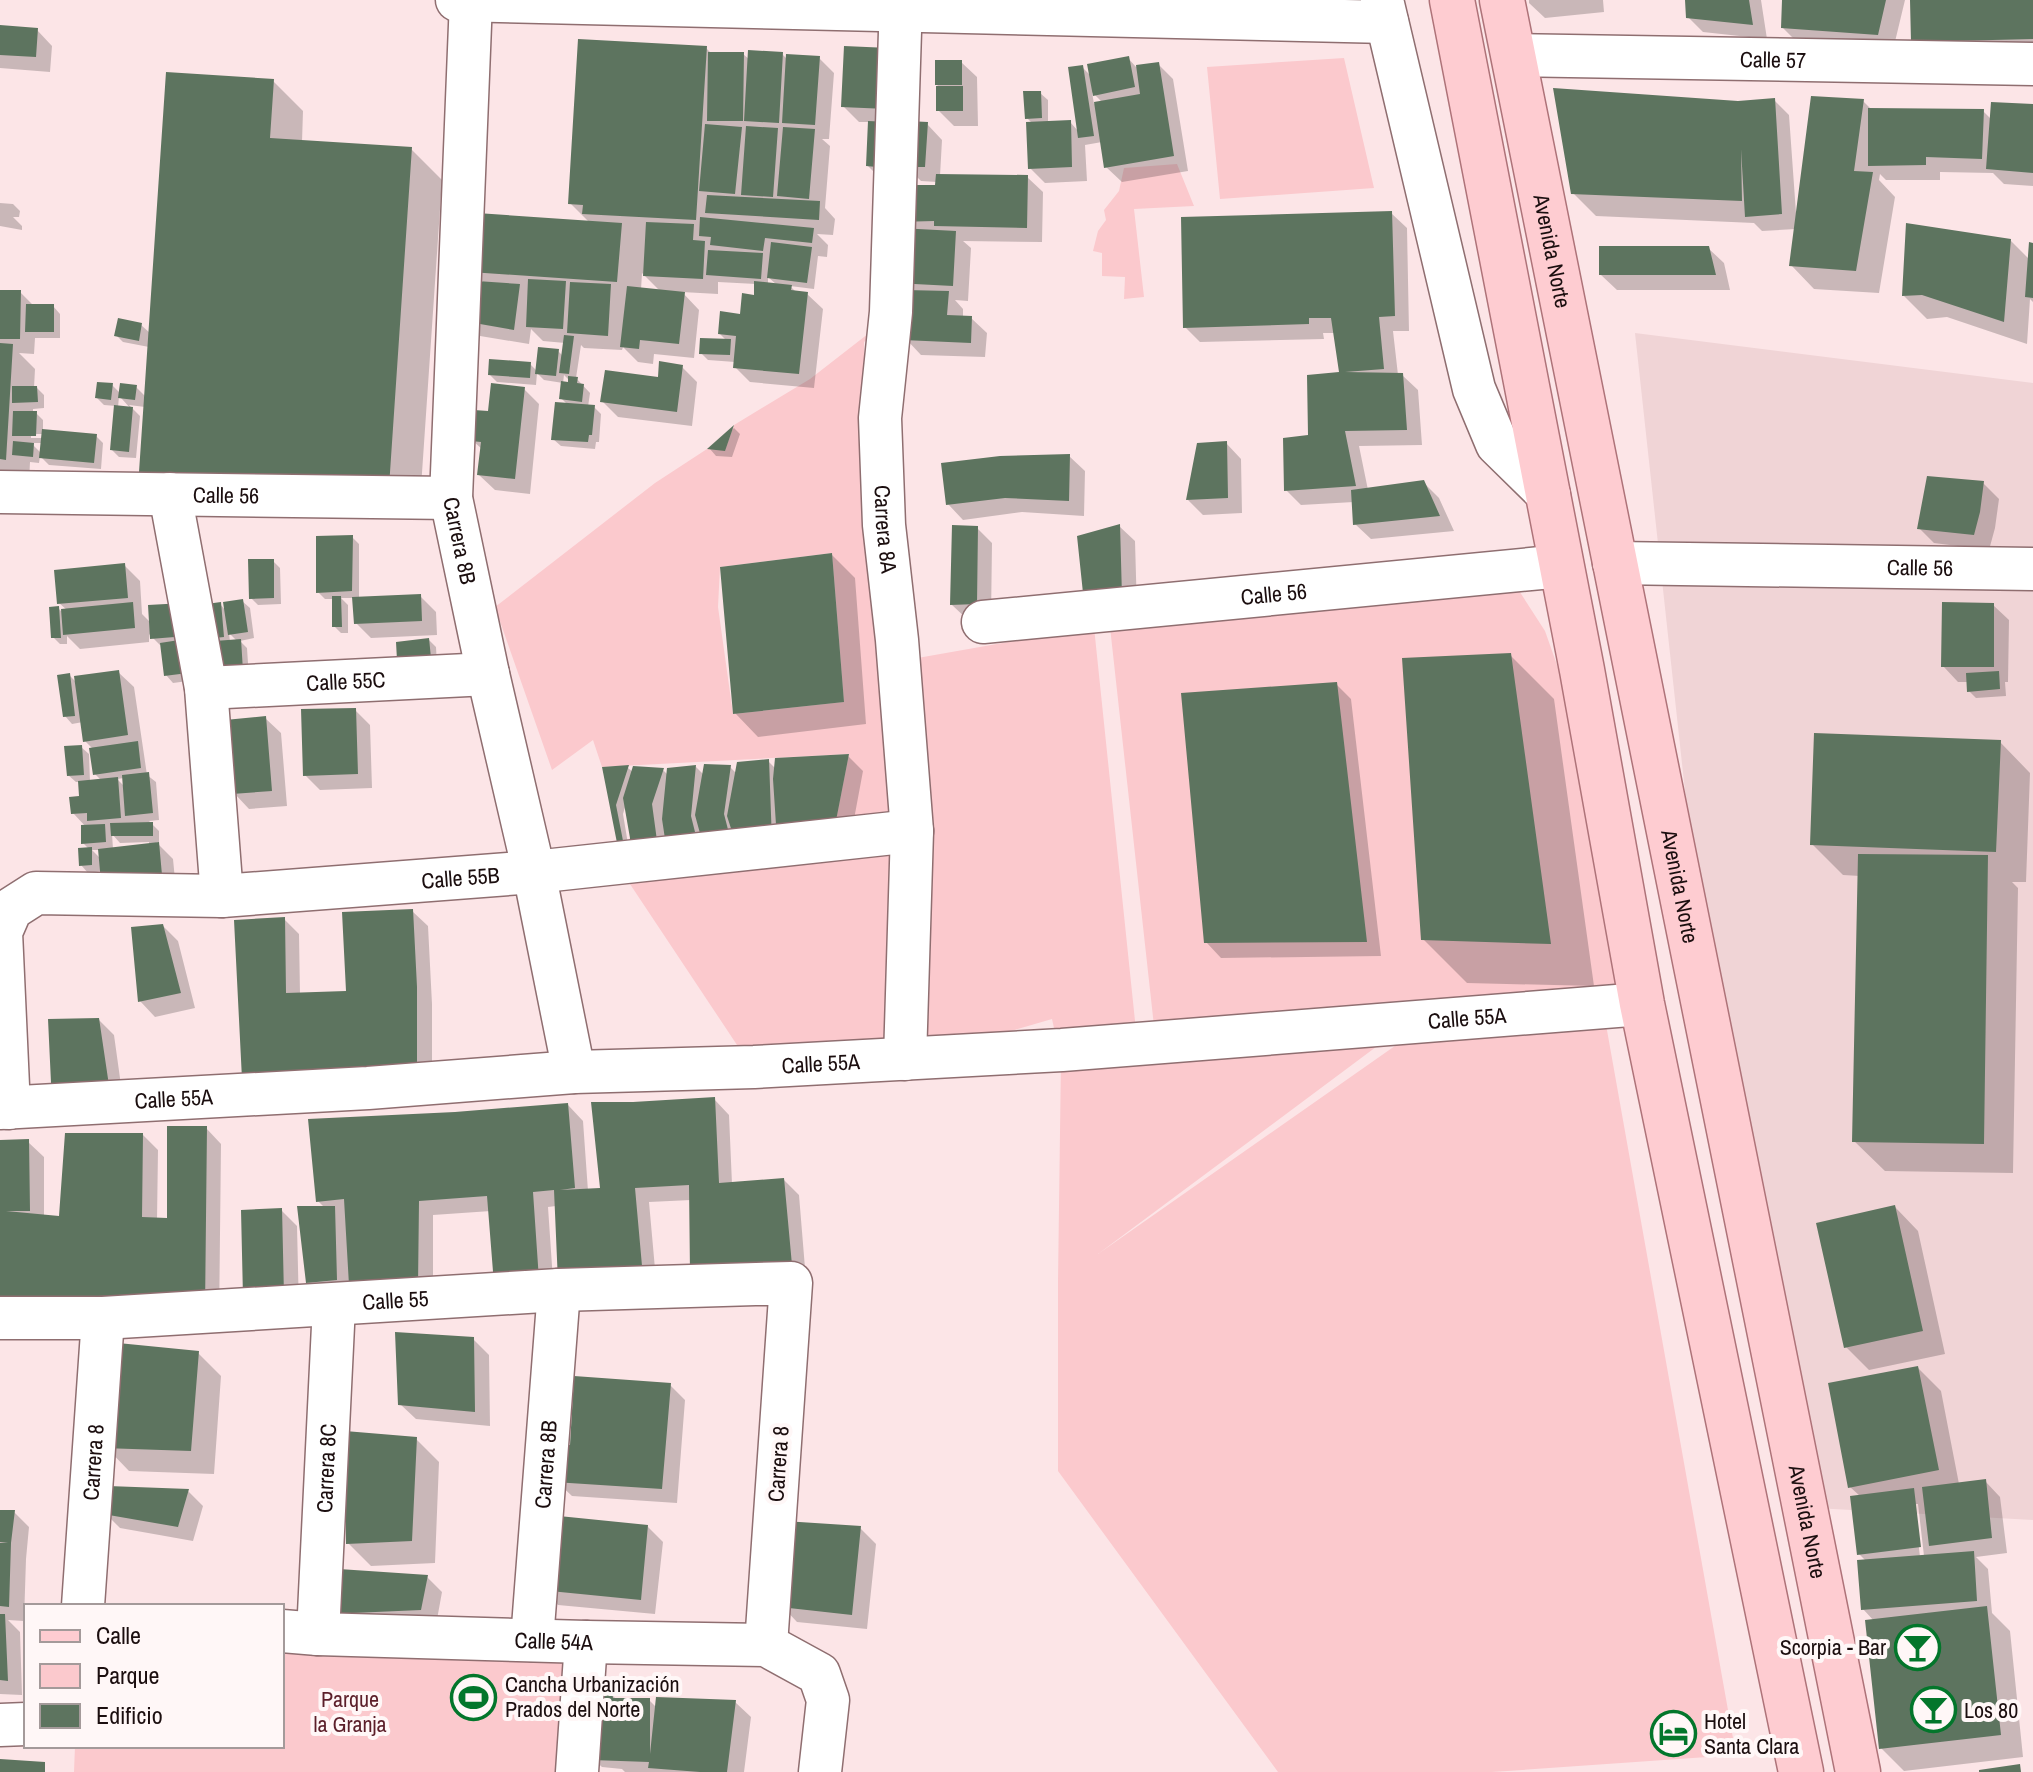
<svg xmlns="http://www.w3.org/2000/svg" width="2033" height="1772" font-family="'Archivo Narrow',sans-serif">
<style>
.built{fill:#f0d4d6}
.green{fill:#fbc9cd;fill-rule:evenodd}
.shadow{fill:#0003;fill-rule:evenodd}
.building{fill:#5d745f}
.lines{fill:none;stroke-linecap:round;stroke-linejoin:round}
.street-casing{stroke:#8f6e70;stroke-width:45}
.primary-casing{stroke:#ae7379;stroke-width:47}
.street{stroke:#fff;stroke-width:42}
.primary{stroke:#feccd1;stroke-width:44}
.labels{text-anchor:middle;stroke-width:8;stroke-linejoin:round;paint-order:stroke}
.street-label{font-size:22px;fill:#1b0e0f;stroke:#fff7f7}
.poi-label{font-size:22px;fill:#1b0e0f;stroke:#fff7f7;text-anchor:start}
.park-label{font-size:22px;fill:#5c1f2a;stroke:#fff7f7}
</style>
<rect width="100%" height="100%" fill="#fce5e7"/>
<!-- built -->
<path class="built" d="M1635,333L2033,383V1520L1815,1508L1693,864Z"/>
<!-- green -->
<path class="green" d="M1344,58L1374,188L1220,199L1207,67Z
M1177,164L1194,206L1134,209L1144,297L1124,299L1125,277L1102,276V253L1093,251L1098,231L1106,220L1104,210L1119,191L1124,168Z
M873,330L871,336L864,342V372L863,381L912,659L1094,627L1137,1040L1058,1046L1052,1019L936,1053L749,1063L614,860L835,825L849,754L602,767L593,740L552,770L495,607L655,483L707,449L725,450L734,425L810,379ZM832,553L844,702L733,714L718,607L720,567Z
M1507,572L1545,631L1569,699L1618,993L1154,1026L1110,627Z
M1605,1019L1736,1755L1492,1772H1278L1058,1471V1282L1061,1058L1384,1041L1098,1254L1412,1034Z
M282,1647L570,1661L564,1772H74L75,1746H282Z"/>
<!-- shadow -->
<path class="shadow" d="M1529,0H1603L1604,12L1545,18L1529,3Z
M1687,0H1761L1767,39L1703,32L1688,17Z
M1784,0H1905L1893,50L1798,43L1783,28Z
M1912,0H2033V62L1936,64Z
M0,27L37,30L52,46L50,72L0,68Z
M706,48L712,54H743L750,60L782,54L788,60L819,58L834,73L829,139H822L830,146L825,208L835,219L833,235L817,234L828,245L827,257L818,256L814,289L790,286L797,293L807,294L823,309L814,388L750,382L735,367V362L708,360L701,353L727,341L720,334L742,316L755,297L756,284L718,282V294L682,292L699,310L694,358L654,354L653,364L638,362L623,347L622,350L584,348L581,345L576,378L590,393L588,407H594L601,414L599,442H596L595,449L561,446L553,439L568,405L561,398L570,384L568,379L564,375L563,383L544,380L537,373L536,385L497,382L490,375L530,364L537,371L558,351L563,356L565,343L543,341L531,329L529,344L480,336L465,320L484,283L473,271L589,222L570,203ZM642,273L661,292L641,290ZM768,277L777,285H768Z
M846,48L901,123L927,124L942,140L940,176L1027,177L1043,192L1042,242L963,241L971,248L968,301L955,300L963,309V318H971L987,333L985,357L921,355L906,339L900,230L937,187V182L921,181L903,163L883,181L868,166L870,122H859L843,106Z
M1128,58L1136,67L1158,64L1173,79L1188,171L1122,182L1106,167L1102,142L1085,145L1087,181L1045,183L1030,168L1032,123L1027,118L1040,93L1048,100V123L1070,122L1079,132L1082,67L1092,77ZM1092,92L1102,102L1094,104Z
M937,62H961L977,77L978,126H954L938,110Z
M273,81L303,111L302,142L411,149L442,180L419,517L171,502L141,471L145,407L129,405L140,416L136,458L119,457L112,450L116,406L104,405L97,398L112,385L121,394L136,387L146,397L149,347L123,342L116,335L141,325L150,333ZM119,396L122,399L131,409L118,408Z
M1774,100L1789,115L1796,213L1863,101L1872,110L1983,111L1992,120L2033,106V186L2004,184L1993,173L1940,172V180H1886L1880,174L1879,180L1895,197L1879,293L1814,289L1791,265L1796,229L1762,231L1754,223L1596,216L1573,193L1737,103Z
M0,203L13,204L20,211L19,217H13L22,226V230L0,226Z
M1391,213L1407,228L1409,331H1393L1398,375H1402L1418,390L1422,445L1359,446L1368,490L1423,482L1439,498L1454,531L1371,539L1355,524L1354,502L1301,505L1286,490L1342,374L1336,333H1323L1324,339L1200,342L1185,327Z
M2010,240L2030,260L2033,245V302L2030,299L2027,344L1947,317L1927,319L1904,296Z
M1708,248L1724,263L1730,290H1617L1601,275Z
M0,292H20L34,306H53L60,314V338H35L34,354L19,353L35,369L34,388H37L44,395V408L33,409V413H36L43,420V431L96,436L103,443L101,469L49,465L40,456L39,463L30,462L29,482L0,481ZM31,434H46V438H31ZM31,443H43L42,454Z
M682,367L697,382L692,426L618,417L602,401L659,379Z
M524,389L539,404L530,494L495,490L479,475L482,449L473,441L490,413Z
M734,428L740,434L732,457L716,456L710,449Z
M1226,443L1241,459L1242,513L1203,515L1188,500Z
M1069,456L1085,471L1084,516L1022,512L963,520L948,504Z
M1983,483L1999,499L1995,528L1989,550L1934,543L1919,528Z
M1119,526L1135,541L1137,611L1085,592Z
M977,528L992,543L991,619L968,620L952,605Z
M352,537L359,544V599L420,596L436,612L437,635L371,638L356,623L354,598H341L348,605V633H341L334,626V599H325L318,592Z
M832,555L855,578L866,724L758,737L735,713Z
M273,561L280,568L281,604L258,605L251,598Z
M124,565L140,581L142,614L151,623L183,605L203,679L173,683L166,675L162,645H160L149,634V642L80,649L67,636V644H60L53,637L58,608L61,611L67,610L59,603Z
M242,601L250,608L254,638L240,641L247,648L249,678L210,643L220,604L226,611ZM229,633L237,641L230,642Z
M1993,605L2009,620L2008,682H2005L2006,696L1976,698L1969,691L1968,682H1958L1943,666Z
M429,640L436,647L437,664L406,667Z
M1510,655L1554,699L1594,986L1467,983L1423,939Z
M118,672L134,687L147,775L156,782L159,820L149,821L159,831V842H156L173,859L176,890L102,871L88,873L81,865L89,849L83,843L86,827L73,813L81,798L80,782H76L68,775L81,747L89,754L90,782L102,781L95,774L94,750L85,741L83,722L72,724L65,716L69,675L77,683ZM124,778L125,787L117,779ZM112,834L120,843L149,842V845L113,849ZM92,850H100L101,859Z
M1336,684L1351,699L1381,956L1221,958L1206,942Z
M355,710L370,725L372,788L320,790L305,775Z
M265,718L281,733L287,806L249,809L234,793Z
M2000,742L2030,773L2026,882H2012L2018,888L2013,1173L1885,1171L1854,1141L1860,876L1843,875L1812,844Z
M848,756L863,771L849,846L621,852L605,769L628,768L633,772L663,770L668,775L696,767L704,775L730,767L737,774L768,761L776,769ZM626,804L632,838L629,850L623,814Z
M412,911L428,926L432,1004V1080L259,1094L284,919L299,934L300,994L348,993Z
M163,926L178,941L195,1008L155,1017L140,1001Z
M99,1020L114,1035L125,1114L69,1118Z
M714,1099L729,1115L732,1184L784,1180L799,1195L806,1280L691,1200L649,1202L657,1291L556,1206L548,1207L554,1295L491,1211L433,1215V1301L323,1298L308,1282L325,1208L318,1201L568,1105L583,1121L588,1191L602,1190Z
M206,1128L221,1144L219,1325L0,1322V1142H28L44,1157V1216L61,1218L143,1135L158,1150L157,1220H169Z
M1895,1207L1918,1231L1945,1354L1869,1370L1846,1347Z
M281,1210L297,1226L299,1310L245,1296Z
M473,1339L489,1355L490,1426L416,1419L400,1404Z
M198,1353L221,1376L214,1474L129,1471L106,1447Z
M1918,1368L1941,1391L1959,1484L1985,1481L2000,1497L2007,1553L1976,1557L1988,1569L1992,1613L2010,1631L2023,1757L1904,1771L1881,1748L1874,1621L1863,1609L1867,1562L1859,1554L1860,1496L1850,1487ZM1914,1504H1918L1924,1556L1920,1557Z
M670,1385L685,1400L677,1503L572,1496L556,1481L572,1447Z
M416,1439L439,1462L435,1563L371,1566L348,1543Z
M188,1491L203,1506L193,1541L120,1528L105,1513Z
M0,1512H14L29,1527L26,1559L24,1621L8,1620L20,1632L22,1695L0,1694Z
M647,1526L663,1542L655,1614L558,1605L542,1589Z
M860,1528L876,1544L867,1629L797,1622L782,1606Z
M427,1577L442,1592L436,1625L332,1613Z
M612,1695L617,1700H649L657,1708L735,1702L751,1717L744,1772H625L622,1769L602,1767L594,1760Z"/>
<!-- building -->
<path class="building" d="M1685,0H1749L1753,25L1686,18Z
M1782,0H1886L1878,35L1781,28Z
M1910,0H2033V39L1911,42Z
M0,25L38,28L36,57L0,55Z
M578,39L707,46L696,220L582,214L583,205L568,204Z
M844,46L889,48L887,109L841,107Z
M748,50L783,52L779,123L744,121Z
M708,52H744L743,121H707Z
M786,54L820,56L815,125L782,123Z
M1129,56L1135,87L1093,96L1087,64Z
M935,60H962V85H935Z
M1159,62L1174,156L1104,168L1094,102L1140,94L1136,65Z
M1083,65L1094,136L1078,138L1068,67Z
M166,72L274,79L270,138L412,147L389,487L139,472Z
M936,86H963V111H936Z
M1553,88L1738,101L1775,98L1782,214L1745,217L1741,149L1742,201L1571,194Z
M1023,91H1041L1042,118L1025,119Z
M1811,96L1864,99L1854,171L1873,172L1856,271L1789,266Z
M1991,102L2033,104V173L1986,169Z
M1868,108L1984,109L1982,159L1926,157V165L1868,166Z
M1071,120L1072,167L1028,169L1026,122Z
M868,121L890,122L888,168L866,166Z
M907,121L928,122L925,167H904Z
M705,124L742,127L735,194L699,191Z
M746,126L778,128L773,197L741,195Z
M783,127L815,129L809,199L777,196Z
M936,174L1028,175L1027,228L934,226V221L896,222L898,185H935Z
M707,195L820,201L819,220L705,213Z
M1392,211L1395,316L1379,317L1384,369L1345,372L1403,373L1407,430L1345,431L1356,486L1284,491L1283,438L1308,435L1307,375L1339,372L1331,318H1309V324L1183,328L1181,217Z
M477,213L622,223L617,282L470,272Z
M700,217L814,228L812,243L765,238L763,251L710,245L711,237L699,236Z
M646,222L694,224L693,240L705,241L703,279L643,276Z
M1906,223L2011,239L2004,322L1922,295L1902,296Z
M899,228L956,231L953,286L895,283Z
M771,242L812,247L807,283L767,278Z
M2029,242L2033,243V298L2025,297Z
M1599,246H1709L1716,275H1599Z
M708,250L763,253L761,279L706,275Z
M528,279L566,281L563,329L526,327Z
M462,280L520,284L514,330L463,321Z
M754,281L792,285L791,290L808,292L799,374L733,368L736,336L718,334L720,311L740,314L742,293L754,295Z
M570,282L611,284L608,336L567,333Z
M627,286L685,292L679,344L640,340L639,349L620,347Z
M0,290H21L20,339H0Z
M905,290L949,291L947,315L972,316L971,343L903,340Z
M26,304H54V332H25Z
M118,318L142,323L139,341L114,336Z
M564,335L574,336L569,374L559,373Z
M700,338L731,339L730,355L699,354Z
M0,343L13,344L6,460L0,459Z
M538,347L559,349L556,376L535,374Z
M489,359L531,362L530,378L488,375Z
M659,361L683,365L677,412L600,402L605,370L658,377Z
M568,376L578,377L577,383L584,384L582,402L559,399L561,381L568,382Z
M97,382L113,383L111,400L95,398Z
M120,383L137,385L135,400L118,398Z
M491,383L525,387L515,479L477,475L481,442L471,441L474,410L488,411Z
M12,386H37L38,402L12,403Z
M555,402L595,405L592,435H589L588,442L551,440Z
M114,405L133,407L129,452L110,450Z
M13,411H37L36,436H12Z
M734,425L725,451L707,449Z
M42,429L97,434L94,463L39,458Z
M13,441L34,443L33,457L12,455Z
M1227,441L1228,498L1186,500L1197,443Z
M1070,454L1069,501L1005,498L946,505L941,463L1000,456Z
M1927,476L1984,481L1980,512L1974,535L1917,529Z
M1424,480L1440,516L1353,525L1351,490Z
M1120,524L1122,597L1083,593L1077,536Z
M952,525L978,526L977,604L950,605Z
M353,535L352,591L316,593V536Z
M832,553L844,702L733,714L720,567Z
M248,559H274V598L249,599Z
M125,563L128,598L57,604L54,570Z
M421,594L422,621L354,624L352,597Z
M332,596H341L342,627H332Z
M243,599L248,632L228,635L223,602Z
M133,602L135,628L63,635L61,609Z
M221,602L224,637L203,639L199,605Z
M1942,602L1994,603V667H1941Z
M184,603L187,636L150,639L148,605Z
M59,606L61,638H51L49,607Z
M192,638L196,672L164,676L160,643Z
M429,638L431,658L397,660L396,642Z
M241,639L243,671L204,674L202,642Z
M1511,653L1551,944L1421,940L1402,658Z
M119,670L128,735L83,742L74,676Z
M1999,671L2000,689L1967,692L1966,673Z
M70,673L75,716L63,717L57,675Z
M1337,682L1367,942L1204,943L1181,693Z
M356,708L358,774L303,776L301,709Z
M266,716L272,791L232,794L225,720Z
M1814,733L2001,740L1996,852L1810,845Z
M138,741L141,768L93,775L89,748Z
M82,745L84,775L67,776L64,746Z
M849,754L834,831L777,840L773,779L775,758Z
M769,759L772,842L736,844L727,816L737,762Z
M704,764L731,765L724,814L732,845L704,848L695,815Z
M629,765L616,805L625,851L619,853L602,767Z
M696,765L691,816L699,848L667,852L662,819L667,768Z
M633,766L664,768L652,804L658,848L628,851L630,838L623,798Z
M149,772L153,813L125,816L122,775Z
M118,777L121,818L87,821V813L71,814L69,797L79,796L78,781Z
M153,822V836H111L110,823Z
M105,824L106,842L81,844V825Z
M159,842L162,875L101,882L98,849Z
M92,847V865L79,866L78,848Z
M1858,854L1988,855L1984,1144L1852,1142Z
M413,909L417,987V1065L242,1079L234,920L285,917L286,993L346,991L342,912Z
M163,924L181,993L138,1002L131,927Z
M99,1018L111,1099L52,1104L48,1019Z
M715,1097L719,1183L784,1178L792,1265L690,1273L689,1185L635,1188L643,1277L558,1282L554,1190L533,1192L539,1280L494,1284L487,1196L419,1201L418,1286L349,1285L344,1199L316,1202L308,1119L455,1112L568,1103L575,1188L560,1190L600,1188L591,1102H633Z
M167,1126H207L205,1310L0,1309V1140L29,1139L30,1211H6L59,1216L65,1133H143L142,1217L167,1218Z
M1895,1205L1923,1331L1844,1348L1816,1223Z
M297,1206H335L337,1280L306,1283Z
M282,1208L284,1296L243,1297L241,1210Z
M395,1332L474,1337L475,1412L398,1405Z
M118,1343L199,1351L191,1451L103,1448Z
M1918,1366L1939,1470L1848,1488L1828,1383Z
M574,1376L671,1383L662,1489L554,1482L556,1444L570,1445Z
M345,1431L417,1437L412,1541L346,1544Z
M1986,1479L1992,1538L1929,1546L1922,1487Z
M108,1486L189,1489L178,1527L103,1514Z
M1914,1488L1921,1547L1857,1555L1850,1496Z
M0,1510H15L11,1543L9,1607L0,1606V1543L8,1542H0Z
M549,1515L648,1525L641,1600L540,1590Z
M784,1521L861,1526L852,1615L780,1607Z
M1974,1551L1977,1601L1861,1610L1857,1560Z
M339,1569L428,1575L421,1610L330,1614Z
M1987,1606L2001,1735L1879,1749L1865,1620Z
M0,1614H5L8,1681L0,1680Z
M597,1693H612L613,1698H650V1754L656,1697L736,1700L727,1772H700L648,1768L649,1762L592,1760Z
M0,1759L45,1762V1772H0Z
M2020,1764L2021,1772H1979V1770Z"/>
<g class="lines">
<defs>
<g id="street">
<path d="M457,0L1387,22"/>
<path id="s1" d="M471,0L451,498L488,674L534,872L574,1072"/>
<path id="s2" d="M901,0L891,312L880,418L884,525L897,640L912,831L905,1059"/>
<path d="M1382,0L1474,389L1497,444L1549,495"/>
<path id="s3" d="M1513,55L2033,64"/>
<path id="s4" d="M0,492L451,498"/>
<path d="M170,494L206,688L222,896"/>
<path id="s5" d="M1614,563L2033,569"/>
<path id="s6" d="M983,622L1562,566"/>
<path id="s7" d="M206,688L488,674"/>
<path id="s8" d="M0,1108L368,1088L574,1072L754,1067L1062,1050L1642,1004"/>
<path id="s9" d="M9,1108L1,932L11,909L36,893L222,896L534,872L912,831"/>
<path id="s10" d="M0,1318H103L559,1290L791,1283L766,1645"/>
<path id="s11" d="M83,1606L103,1318"/>
<path id="s12" d="M282,1631L318,1634L586,1642L766,1645L819,1674L828,1700L820,1772"/>
<path id="s13" d="M318,1634L334,1305"/>
<path id="s14" d="M532,1640L559,1290"/>
<path d="M0,1725L26,1724"/>
<path d="M577,1772L586,1642"/>
</g>
<g id="primary">
<path d="M1452,0L1582,670L1642,1004L1801,1772"/>
<path id="s15" d="M1502,0L1858,1772"/>
</g>
</defs>
<!-- street casing -->
<use href="#street" class="street-casing"/>
<!-- primary casing -->
<use href="#primary" class="primary-casing"/>
<!-- street -->
<use href="#street" class="street"/>
<!-- primary -->
<use href="#primary" class="primary"/>
</g>
<!-- icons -->
<defs>
<symbol id="bar-ring" viewBox="-11 -11 22 22"><circle r="9.5" fill="#fff7f7" stroke="#03762b" stroke-width="1.5"/><path d="M-6-5H6L.8 .8V4.5H3.5V6h-7V4.5H-.8V.8Z" fill="#03762b"/></symbol>
<symbol id="stadium-ring" viewBox="-11 -11 22 22"><circle r="9.5" fill="#fff7f7" stroke="#03762b" stroke-width="1.5"/><path d="M0-5a6.5 5 0 1 0 0 10a6.5 5 0 1 0 0-10ZM-3.5-1.8h7v3.6h-7Z" fill="#03762b"/></symbol>
<symbol id="hotel-ring" viewBox="-11 -11 22 22"><circle r="9.5" fill="#fff7f7" stroke="#03762b" stroke-width="1.5"/><path d="M-6-4.5h1.5V1H6V5H4.5V3h-9V5H-6ZM-4 0a1.8 1.8 0 1 1 3.6 0ZM.5 0V-2.5h3Q6-2.5 6 0Z" fill="#03762b"/></symbol>
</defs>
<g fill-rule="evenodd">
<use href="#bar-ring" x="1892" y="1622" width="51" height="51"/>
<use href="#stadium-ring" x="448" y="1672" width="51" height="51"/>
<use href="#bar-ring" x="1908" y="1684" width="51" height="51"/>
<use href="#hotel-ring" x="1648" y="1708" width="51" height="51"/>
</g>
<g class="labels">
<!-- street labels -->
<g class="street-label">
<text dy="8" stroke="none"><textPath href="#s3" startOffset="260">Calle 57</textPath></text>
<text dy="8" stroke="none"><textPath href="#s15" startOffset="256">Avenida Norte</textPath></text>
<text dy="8" stroke="none"><textPath href="#s4" startOffset="226">Calle 56</textPath></text>
<text dy="8" stroke="none"><textPath href="#s2" startOffset="530">Carrera 8A</textPath></text>
<text dy="8" stroke="none"><textPath href="#s1" startOffset="542">Carrera 8B</textPath></text>
<text dy="8" stroke="none"><textPath href="#s5" startOffset="306">Calle 56</textPath></text>
<text dy="8" stroke="none"><textPath href="#s6" startOffset="292">Calle 56</textPath></text>
<text dy="8" stroke="none"><textPath href="#s7" startOffset="140">Calle 55C</textPath></text>
<text dy="8" stroke="none"><textPath href="#s9" startOffset="656">Calle 55B</textPath></text>
<text dy="8" stroke="none"><textPath href="#s15" startOffset="904">Avenida Norte</textPath></text>
<text dy="8" stroke="none"><textPath href="#s8" startOffset="1470">Calle 55A</textPath></text>
<text dy="8" stroke="none"><textPath href="#s8" startOffset="822">Calle 55A</textPath></text>
<text dy="8" stroke="none"><textPath href="#s8" startOffset="174">Calle 55A</textPath></text>
<text dy="8" stroke="none"><textPath href="#s10" startOffset="396">Calle 55</textPath></text>
<text dy="8" stroke="none"><textPath href="#s11" startOffset="144">Carrera 8</textPath></text>
<text transform="translate(778 1464) rotate(-86)" y="8">Carrera 8</text>
<text dy="8" stroke="none"><textPath href="#s14" startOffset="176">Carrera 8B</textPath></text>
<text dy="8" stroke="none"><textPath href="#s13" startOffset="166">Carrera 8C</textPath></text>
<text dy="8" stroke="none"><textPath href="#s15" startOffset="1552">Avenida Norte</textPath></text>
<text dy="8" stroke="none"><textPath href="#s12" startOffset="272">Calle 54A</textPath></text>
</g>
<!-- poi labels -->
<g class="poi-label">
<text x="1886" y="1655" text-anchor="end">Scorpia - Bar</text>
<text x="505" y="1692">Cancha Urbanización<tspan x="505" dy="25">Prados del Norte</tspan></text>
<text x="1964" y="1718">Los 80</text>
<text x="1704" y="1729">Hotel<tspan x="1704" dy="25">Santa Clara</tspan></text>
</g>
<!-- park labels -->
<g class="park-label">
<text x="350" y="1707">Parque<tspan x="350" dy="25">la Granja</tspan></text>
</g>
</g>
<!-- legend -->
<rect x="24" y="1604" width="260" height="144" fill="#fff7f7" stroke="#a49a9a" stroke-width="2"/>
<rect x="40" y="1630" width="40" height="12" fill="#feccd1" stroke="#a49a9a" stroke-width="2"/>
<text x="96" y="1644" font-size="24" fill="#1b0e0f">Calle</text>
<rect x="40" y="1664" width="40" height="24" fill="#fbc9cd" stroke="#a49a9a" stroke-width="2"/>
<text x="96" y="1684" font-size="24" fill="#1b0e0f">Parque</text>
<rect x="40" y="1704" width="40" height="24" fill="#5d745f" stroke="#a49a9a" stroke-width="2"/>
<text x="96" y="1724" font-size="24" fill="#1b0e0f">Edificio</text>
</svg>
